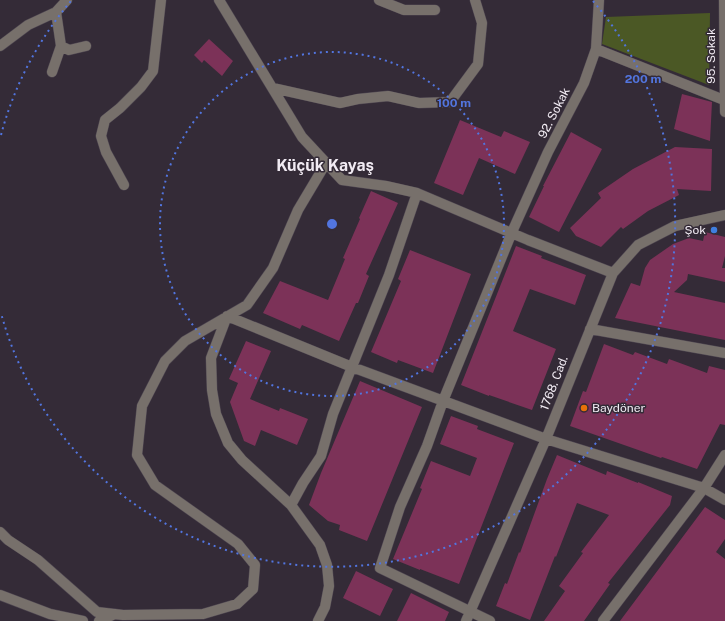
<svg xmlns="http://www.w3.org/2000/svg" width="725" height="621" font-family="'Public Sans',sans-serif">
<style>
.green{fill:#4b5825}
.building{fill:#7c3258}
.lines{fill:none;stroke-linecap:round;stroke-linejoin:round}
.minor-casing{stroke:#4e4651;stroke-width:11}
.minor{stroke:#77706b;stroke-width:10}
.ring{fill:none;stroke:#5275df;stroke-width:2;stroke-dasharray:2 4}
.shop-dot{fill:#3f7fe0;stroke:#342b37;stroke-width:1.5}
.food-dot{fill:#e8710a;stroke:#342b37;stroke-width:1.5}
.labels{text-anchor:middle;stroke-width:3;stroke-linejoin:round;paint-order:stroke}
.street-label{font-size:12px;fill:#f1ebf3;stroke:#342b37}
.poi-label{font-size:12px;fill:#f1ebf3;stroke:#342b37;text-anchor:end}
.district-label{font-size:16px;font-weight:bold;fill:#f1ebf3;stroke:#342b37}
.centre{fill:#5275df;stroke:#342b37;stroke-width:2}
.ring-label{font-size:12px;text-anchor:middle;font-weight:bold;fill:#5275df;stroke:#342b37;stroke-width:3;stroke-linejoin:round;paint-order:stroke}
</style>
<rect width="100%" height="100%" fill="#342b37"/>
<!-- green -->
<path class="green" d="M710,13L709,85L602,44L606,17Z"/>
<!-- building -->
<path class="building" d="M209,39L233,61L222,76L204,60L202,63L194,55Z
M682,94L712,102L710,141L674,129Z
M460,120L501,137L504,131L530,142L515,174L479,158L463,195L434,183Z
M571,132L602,149L559,232L529,217L544,186H543Z
M675,147L712,149L711,191L677,189L679,195L648,211L623,229L621,227L601,247L576,236L570,228L601,198L598,193L633,169Z
M371,191L398,203L366,274L369,276L358,303H356L339,341L302,325L300,329L263,313L280,281L328,300L345,259L343,258L360,219L359,218Z
M705,232L725,237V256L722,268H725V282L688,274L687,280L674,292L725,303V340L615,318L631,283L640,286L645,268L650,260L673,244L689,238L703,241Z
M516,246L542,256L541,258L586,275L575,305L530,289L513,331L556,349L532,410L489,395V396L461,385Z
M410,250L471,274L433,373L398,360L397,363L371,352L401,281L398,279Z
M246,341L271,351L250,399L279,411L280,408L308,419L297,445L261,430L255,446L244,441L230,402L238,383L229,379Z
M604,344L633,355L635,352L667,364L669,359L707,373L709,366L725,370V425L720,424L697,469L662,457L661,458L570,426L583,391L586,392Z
M360,381L422,407L367,541L339,530L340,525L328,521L309,505L321,473Z
M451,416L478,426L477,429L514,443L459,584L420,569V570L393,559L422,489L420,488L431,461L470,476L477,458L440,444Z
M557,455L606,475L607,471L638,483V482L672,496L670,505L608,583L610,584L584,621H544L565,591L559,586L583,553L581,552L609,515L577,503L556,557L555,556L530,620L496,606L505,583L507,584L519,552L520,553L547,479Z
M705,507L725,520V539L716,552L725,559V621H620Z
M356,571L393,589L380,616L343,598Z
M411,593L449,612L445,621H397Z"/>
<g class="lines">
<defs>
<path id="minor" d="M219,0L302,137L342,180L386,186L417,193L528,240L613,273
M379,0L404,10H435
M724,0L725,112
M0,46L28,25L56,12L67,0
M61,46L69,50L86,46
M596,49L724,100
M52,72L61,46L56,12
M273,88L340,103L358,99L388,96L419,103L450,102L478,64L482,23L475,0
M124,185L106,152L101,136L105,120L120,108L141,87L153,71L161,0
M590,329L725,353
M291,505L303,483L321,456L333,414L389,275L417,193
M0,532L8,540L38,560L97,612L123,615L203,614L237,604L253,589L255,565L238,544L155,485L137,455L142,406L165,361L185,341L247,305L273,268L298,210L326,163
M0,595L50,614L83,621
M99,621L115,614
M318,621L325,607L329,586L327,565L320,545L291,505L242,460L228,443L216,414L212,390L211,358L227,316L352,367L546,439L704,488L725,500
M466,621L546,439L613,273L638,245L675,226L725,215
M490,621L380,568L400,507L427,446L443,401L512,232L548,152L584,83L596,49L599,0
M603,621L704,488L725,455"/>
</defs>
<!-- minor casing -->
<use href="#minor" class="minor-casing"/>
<!-- minor -->
<use href="#minor" class="minor"/>
</g>
<!-- distance rings -->
<g class="ring">
<circle cx="332" cy="224" r="172"/>
<path d="M1 135A343 343 0 0 1 71 1M593 1A343 343 0 1 1 1 313"/>
</g>
<!-- markers -->
<circle class="shop-dot" cx="714" cy="230" r="4"/>
<circle class="food-dot" cx="584" cy="408" r="4"/>
<g class="labels">
<!-- street labels -->
<g class="street-label">
<text transform="translate(711 56) rotate(-90)" y="4">95. Sokak</text>
<text transform="translate(554 113) rotate(-63)" y="4">92. Sokak</text>
<text transform="translate(554 383) rotate(-69)" y="4">1768. Cad.</text>
</g>
<!-- poi labels -->
<g class="poi-label">
<text x="706" y="234">Şok</text>
<text x="592" y="412" text-anchor="start">Baydöner</text>
</g>
<!-- district labels -->
<g class="district-label">
<text x="325" y="171">Küçük Kayaş</text>
</g>
</g>
<circle cx="332" cy="224" r="6" class="centre"/>
<g class="ring-label">
<text x="643" y="83">200 m</text>
<text x="454" y="107">100 m</text>
</g>
</svg>
